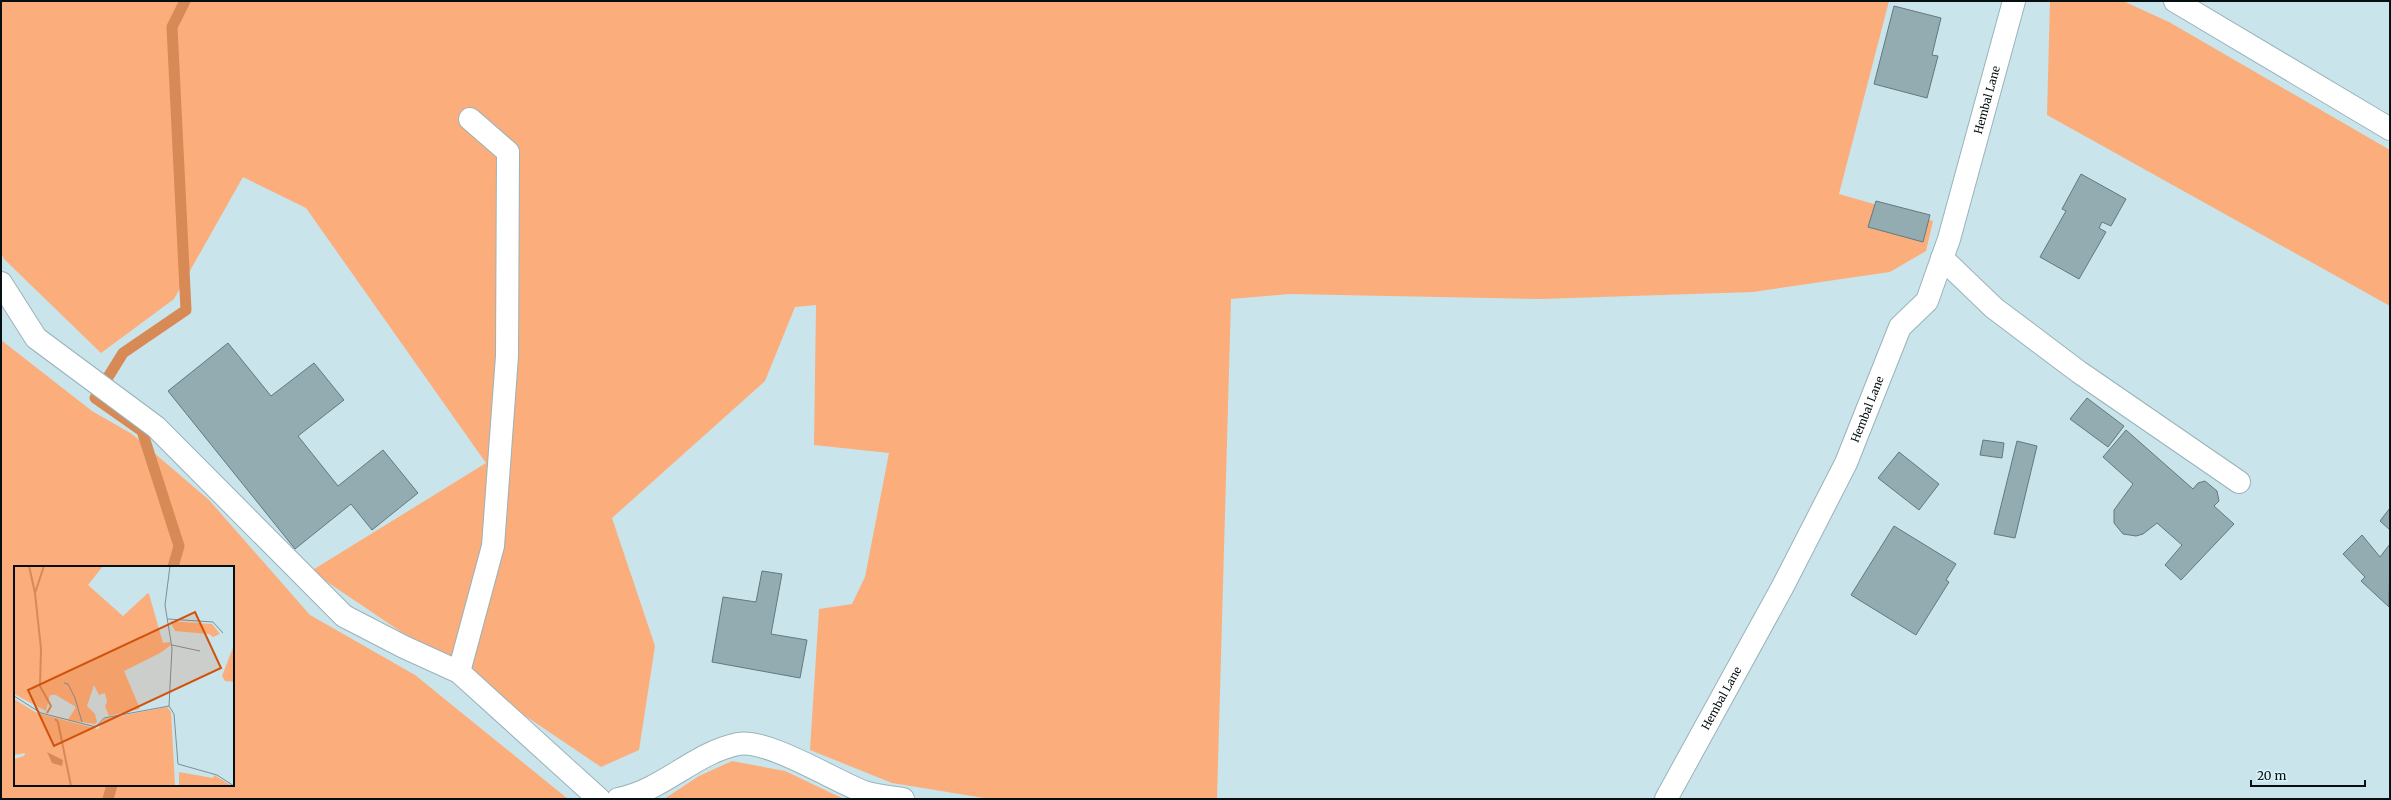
<svg xmlns="http://www.w3.org/2000/svg" width="2391" height="800" font-family="Merriweather,serif">
<style>
.green{fill:#fbae7b;fill-rule:evenodd}
.lines{fill:none;stroke-linecap:round;stroke-linejoin:round}
.stream{stroke:#d78a55;stroke-width:11}
.building{fill:#93acb2;stroke:#61797f}
.lane-casing{stroke:#99b3b9;stroke-width:24}
.street-casing{stroke:#99b3b9;stroke-width:24}
.lane{stroke:#fff;stroke-width:22}
.street{stroke:#fff;stroke-width:22}
.labels{text-anchor:middle;stroke-width:3.5;stroke-linejoin:round;paint-order:stroke}
.street-label{font-size:11px;fill:#060f11;stroke:#d7f2f8}
.inset-river{fill:none;stroke:#d78a55;stroke-width:2}
.inset-road{fill:none;stroke:#7c8f94;stroke-width:1}
.view{fill:#d1520c;fill-opacity:0.15;stroke:#d1520c;stroke-width:2}
.inset-edge{fill:none;stroke:#060f11;stroke-width:2}
</style>
<rect width="100%" height="100%" fill="#cae4eb"/>
<!-- green -->
<path class="green" d="M1,1H1889L1839,194L1933,221L1926,251L1890,272L1753,292L1541,299L1289,294L1231,299L1217,799H990L892,783L810,750L819,609L852,604L865,577L889,453L814,445L816,305L795,307L765,381L612,518L655,646L639,750L601,767L311,571L486,463L306,208L243,177L174,299L101,353L4,259L1,253Z
M2050,1H2123L2169,22L2390,150V306L2047,115Z
M1,340L92,411L132,434L209,500L310,615L415,675L568,799H1ZM15,567H233V785H15Z
M732,761L785,771L844,799H664L699,776Z"/>
<g class="lines">
<!-- stream -->
<path class="stream" d="M173,567L179,546L142,431L95,398L123,353L186,310L172,27L185,1
M108,799L112,785"/>
</g>
<!-- building -->
<path class="building" d="M1894,6L1941,18L1932,55L1938,56L1927,98L1874,84Z
M2081,174L2126,199L2111,226L2102,222L2099,228L2106,232L2079,279L2040,257L2066,211L2062,209Z
M1876,201L1930,215L1923,242L1868,227Z
M228,343L271,396L314,363L344,400L298,436L338,486L383,450L418,493L372,530L351,504L295,549L168,391Z
M2087,398L2124,426L2108,447L2070,419Z
M2126,430L2193,489L2198,483L2205,481L2217,491L2219,501L2214,506L2234,524L2181,580L2165,565L2182,545L2157,523L2143,534L2136,536L2123,534L2114,523V510L2133,484L2103,457Z
M1983,440L2004,443L2002,458L1980,455Z
M2017,441L2037,446L2015,538L1994,534Z
M1899,452L1939,484L1919,510L1878,478Z
M2390,508V530L2380,521Z
M1894,526L1956,564L1946,580L1949,582L1916,635L1851,595Z
M2362,535L2380,557L2390,544L2389,607L2361,581L2365,577L2343,554Z
M762,571L782,574L771,634L807,640L800,678L712,662L723,597L756,602Z"/>
<g class="lines">
<defs>
<path id="lane" d="M2175,1L2390,129
M1942,258L1994,308L2079,372L2239,482
M459,672L493,546L507,356L508,152L470,119"/>
<g id="street">
<path d="M1,283L36,338L156,427L344,616L404,647L459,672L599,799"/>
<path d="M618,799C662,791 694,753 738,744C766,738 835,781 864,792C876,796 891,797 903,799"/>
<path id="s1" d="M1666,799L1783,586L1846,463L1900,327L1927,301L1949,239L2014,1"/>
</g>
</defs>
<!-- lane casing -->
<use href="#lane" class="lane-casing"/>
<!-- street casing -->
<use href="#street" class="street-casing"/>
<!-- lane -->
<use href="#lane" class="lane"/>
<!-- street -->
<use href="#street" class="street"/>
</g>
<g class="labels">
<!-- street labels -->
<g class="street-label">
<text dy="4" stroke="none"><textPath href="#s1" startOffset="775">Hembal Lane</textPath></text>
<text dy="4" stroke="none"><textPath href="#s1" startOffset="439">Hembal Lane</textPath></text>
<text dy="4" stroke="none"><textPath href="#s1" startOffset="115">Hembal Lane</textPath></text>
</g>
</g>
<!-- overview -->
<g transform="translate(14 566)">
<rect width="220" height="220" fill="#cae4eb"/>
<path d="M0,0H89L74,19L109,50L134,27L135,28L149,77L156,76L157,79L146,87L110,105L126,143L95,150L91,140L93,136L91,127L85,129L80,119L73,140L81,148L83,156L81,158L54,154L62,141L42,129H36L32,145L0,128ZM156,55L198,58L206,68L199,71L195,68L161,65ZM220,79V116L211,115L208,110ZM0,133L23,147L84,163L90,153L153,141L157,146L161,220H0V193L10,190L11,187L0,189ZM165,206L199,212L200,209L218,220H165Z" fill="#fbae7b"/>
<path d="M33,186L49,194L48,200L38,197Z" fill="#d78a55"/>
<path class="inset-river" d="M15,0L21,27M30,0L21,27L27,83L26,120L37,140L33,147M41,153L44,156L57,220"/>
<path class="inset-road" d="M154,53L199,56L209,67M158,79L186,85M50,117L54,118L61,132L68,156M0,130L27,147L82,161L90,152L155,140M155,140L158,82L151,39L156,0M155,140L160,148L164,198L203,209L220,220"/>
<path class="view" d="M181,46L207,102L40,180L14,124Z"/>
<rect width="220" height="220" class="inset-edge"/>
</g>
<!-- border -->
<rect width="2391" height="800" fill="none" stroke="#060f11" stroke-width="4"/>
<!-- scale -->
<path d="M2251 780v6h114v-6" fill="none" stroke="#060f11" stroke-width="2"/>
<text x="2257" y="780" font-size="12" fill="#060f11" stroke="#d7f2f8" stroke-width="3" paint-order="stroke">20 m</text>
</svg>
